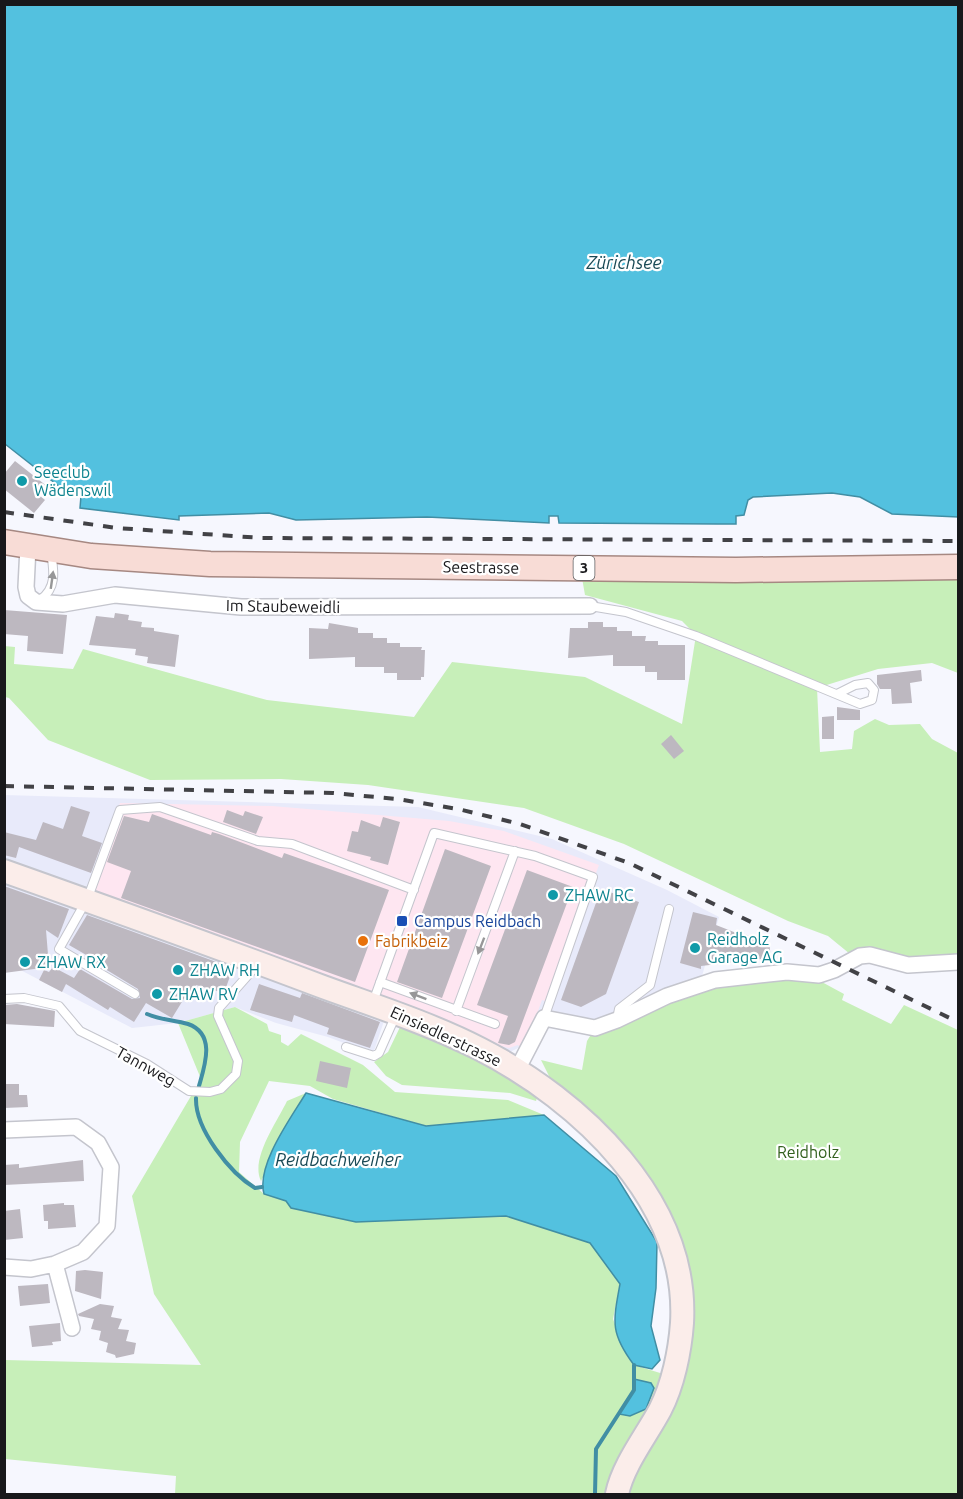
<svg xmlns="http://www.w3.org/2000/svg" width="963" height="1499" font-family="Ubuntu,sans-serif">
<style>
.built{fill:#e8eafa}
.education{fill:#fee6f1}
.green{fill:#c7efb9}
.water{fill:#53c1df;stroke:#418ea4;stroke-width:1.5}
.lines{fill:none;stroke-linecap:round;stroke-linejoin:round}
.stream{stroke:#418ea4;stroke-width:4}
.building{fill:#bdb8c0}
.service-casing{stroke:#c4c5cd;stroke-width:10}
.minor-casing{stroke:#c4c5cd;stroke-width:18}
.secondary-casing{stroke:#c4c5cd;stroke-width:26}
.primary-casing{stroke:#a68882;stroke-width:27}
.service{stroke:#fff;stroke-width:8}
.minor{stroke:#fff;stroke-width:15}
.secondary{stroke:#fbedea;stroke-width:22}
.primary{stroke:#f8dcd6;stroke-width:24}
.rail{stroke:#424246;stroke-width:4;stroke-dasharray:10 10;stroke-linecap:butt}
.oneway{fill:#979798}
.culture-dot{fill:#0f9aa8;stroke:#fff;stroke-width:2}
.transit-dot{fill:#1a4fb4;stroke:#fff;stroke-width:2}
.food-dot{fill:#e8710a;stroke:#fff;stroke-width:2}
.labels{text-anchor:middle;stroke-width:4.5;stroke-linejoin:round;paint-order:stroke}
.shield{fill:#fff;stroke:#5d5d5f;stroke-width:1.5}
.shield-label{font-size:15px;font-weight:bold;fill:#18181b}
.culture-label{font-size:16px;fill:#0d838f;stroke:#fff;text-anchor:start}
.street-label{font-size:16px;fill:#18181b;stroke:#fff}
.transit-label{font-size:16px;fill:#164399;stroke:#fff;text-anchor:start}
.food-label{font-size:16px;fill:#c56008;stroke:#fff;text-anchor:start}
.park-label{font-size:16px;fill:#32601d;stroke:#fff}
.water-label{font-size:18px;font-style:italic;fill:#1a4a56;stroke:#fff}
</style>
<rect width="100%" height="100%" fill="#f6f7fe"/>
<!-- built -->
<path class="built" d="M4,795L418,807L552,839L667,890L719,917L702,976L668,988L595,1028L537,1013L530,1033L520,1047L510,1052L494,1051L390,1003L373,1054L328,1037L276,1023L235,1007L178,1023L132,1028L5,962Z"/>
<!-- education -->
<path class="education" d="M120,803L272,806L449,821L504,831L599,865L548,1002L542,1000L530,1033L520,1048L518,1045L509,1048L489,1043L359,988L89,890Z"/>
<!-- green -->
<path class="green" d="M582,578L958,580V673L932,663L878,669L817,688L820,752L852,749L854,731L875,719L889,725L920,724L932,739L958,753V957L913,959L850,954L828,936L788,921L624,844L524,808L368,785L281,779L150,780L48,740L9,698L5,697L4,646L15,647L14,664L73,669L83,649L267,700L414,717L452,662L585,677L682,724L696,635L682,621L585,595Z
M790,975L820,981L844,994L842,1000L891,1024L904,1005L958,1030V1494H175L176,1476L5,1459V1360L201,1365L154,1294L132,1196L201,1079L178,1023L235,1007L267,1024L269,1031L281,1035V1042L288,1046L301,1034L363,1065L395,1092L508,1100L544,1115L426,1126L333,1099L310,1086L269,1081L240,1142L239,1172L264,1194L506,1216L590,1243L620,1284L613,1319L626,1354L634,1365L683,1380L694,1325L686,1262L673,1218L617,1141L556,1090L541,1060L582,1070L587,1041L595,1028L715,980Z
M401,1025C449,1046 496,1065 537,1098L536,1101L510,1093L402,1085L386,1076L374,1062L388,1052Z
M306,1093L261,1181C250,1159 277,1122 287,1101Z"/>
<!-- water -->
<path class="water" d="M4,5H958V517L892,514L860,497L832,493L753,497L748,500L744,515L736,516V524H718L559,523L558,516H549V523L427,517L296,520L269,513L179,516V520L80,508L81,496L65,491L5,444Z
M306,1093L426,1126L544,1115L616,1176L657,1242L656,1288L651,1326L660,1360L652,1369L634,1365C610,1333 613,1322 620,1284L590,1243L506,1216L356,1222L291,1208L286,1201L264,1194C256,1165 291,1118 306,1093Z
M634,1379L651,1383L654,1388L646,1409L630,1416L619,1414L634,1390Z"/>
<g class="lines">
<!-- stream -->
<path class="stream" d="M147,1014C161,1020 174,1020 188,1024C216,1034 205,1065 199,1086
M196,1098C195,1129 230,1173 255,1188L262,1187
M595,1494L596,1449L634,1390V1365"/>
</g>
<!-- building -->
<path class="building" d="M15,461L48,487L40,496L45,500L34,513L4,489V474Z
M4,610L67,615L63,654L27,651L28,636L4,634Z
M115,613L129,615L128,620L142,622L141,627L154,628V631L179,635L175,667L147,663L148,657L135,655L136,649L89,645L96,616L114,618Z
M588,622H603V627H617V631H632V636H646L645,641H658V645H685V680H657V672H645V666H613V655L568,658L570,628H588Z
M329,623L358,628V633H373V638H387V643H400V647H422L421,650H425L424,677H421V680H397V673H384V667H355V657L309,659V628L328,629Z
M921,670L922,681L910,683L912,703L892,704L891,689H880L877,684V675Z
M837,707L860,710V720H837Z
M834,716V739H822V717Z
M671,735L684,751L674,759L661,744Z
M71,806L90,812L82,836L102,843L91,873L19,847L16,858L4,855V832L36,840L43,822L63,829Z
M227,810L243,816L245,811L263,817L256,834L223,822Z
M152,814L211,835L212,832L219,834L282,858L284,853L389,890L355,982L121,898L131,871L107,862L124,816L149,822Z
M383,817L400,822L388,865L370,860L371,857L347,851L352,831L358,832L361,820L380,827Z
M445,849L491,866L442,998L397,982Z
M527,870L573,887L515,1042L509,1045L498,1043L508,1016L477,1005Z
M4,886L69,909L58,938L46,930L49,967L4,973Z
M601,889L639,902L606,994L581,1007L561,1000Z
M693,912L717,918L716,925L744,936L745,934L762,943L769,942L771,958L701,966V969L680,963Z
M87,915L233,968L224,993L196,985L194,993L188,992L172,1018L146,1003L134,1022L110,1007L108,1010L66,984L62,992L39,980L44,970L49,972L53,967L74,978L80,969L132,999L140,998L138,989L87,958L88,956L69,945Z
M259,984L300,998L302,993L380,1022L370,1048L327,1034L329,1028L294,1015L292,1022L250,1010Z
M17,1004L55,1011L54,1027L4,1024V1005Z
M320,1061L351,1068L347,1088L316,1081Z
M4,1084H19V1095H27L28,1107L4,1108Z
M83,1160L84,1181L4,1185V1165L19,1164V1168Z
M64,1203V1205H74L76,1227L48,1229V1221H44L43,1205Z
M20,1209L23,1238L4,1240V1211Z
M85,1270L103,1272L101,1299L75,1291L76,1271Z
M48,1284L50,1303L20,1306L18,1286Z
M100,1304L114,1306L111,1317L122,1319L118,1329L129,1330L126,1341L136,1343L134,1354L116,1358L115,1355L106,1352L108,1343L99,1340L101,1331L91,1329L94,1319L79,1316L78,1314Z
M60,1323L61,1341L52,1342L53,1345L32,1347L29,1326Z"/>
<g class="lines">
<defs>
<path id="service" d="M40,600C57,588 54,571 51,552
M590,606L626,612L696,636L860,704L872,700L874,690L868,683L855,685L837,694
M87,900L120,810L160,807L258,841L292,844L414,890
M83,901L81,910L59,949L135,994
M380,982L495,1024
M4,999L24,998L59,1006L80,1031L147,1064L189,1091L210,1092L221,1089L236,1074L238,1061L218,1016L219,1008L257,965
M373,1002L434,833L535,856L593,877L544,1018
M456,1011L515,851
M617,1019L619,1009L650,985L669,909
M346,1047L374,1056L379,1053L395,1017"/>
<path id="minor" d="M28,547L26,587L28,596L36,602L63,604L115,595L241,607L590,606
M517,1070L544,1018L595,1028L617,1020L667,996L715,980L787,972L819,975L834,970L860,956L870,955L908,965L958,962
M4,1130L76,1127L98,1143L111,1167L107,1226L83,1252L55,1264L31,1269L4,1267
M55,1264L72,1328"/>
<path id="secondary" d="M4,871C111,909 217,947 323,987C375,1006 429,1023 480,1049C580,1100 689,1201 682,1323C680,1351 673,1385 660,1410C646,1436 623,1465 617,1494"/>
<path id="primary" d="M4,542L91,556L210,564L736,570L958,567"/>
</defs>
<!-- service casing -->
<use href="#service" class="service-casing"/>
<!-- minor casing -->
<use href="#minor" class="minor-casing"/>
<!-- secondary casing -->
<use href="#secondary" class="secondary-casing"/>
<!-- primary casing -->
<use href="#primary" class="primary-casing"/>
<!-- service -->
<use href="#service" class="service"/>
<!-- minor -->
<use href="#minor" class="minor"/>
<!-- secondary -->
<use href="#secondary" class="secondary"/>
<!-- primary -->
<use href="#primary" class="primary"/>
<!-- rail -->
<path class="rail" d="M4,512L117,528L262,538L958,541
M4,786L333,793L397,799L458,809L520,824L629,863L958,1022"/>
</g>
<!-- one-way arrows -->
<defs><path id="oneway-solid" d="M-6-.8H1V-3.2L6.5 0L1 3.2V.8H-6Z" transform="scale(1.5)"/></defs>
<g class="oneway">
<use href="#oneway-solid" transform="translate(52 580) rotate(-82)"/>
<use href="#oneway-solid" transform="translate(481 946) rotate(111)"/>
<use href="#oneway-solid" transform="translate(418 996) rotate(-159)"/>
</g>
<!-- markers -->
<g class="culture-dot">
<circle cx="22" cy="481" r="6"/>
<circle cx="553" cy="895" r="6"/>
<circle cx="695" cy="948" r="6"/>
<circle cx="25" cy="962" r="6"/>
<circle cx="178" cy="970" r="6"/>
<circle cx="157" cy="994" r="6"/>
</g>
<rect class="transit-dot" x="396" y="915" width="12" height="12" rx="3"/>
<circle class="food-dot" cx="363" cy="941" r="6"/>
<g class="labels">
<!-- shield labels -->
<rect class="shield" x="573.5" y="556" width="21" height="24" rx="4.5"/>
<g class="shield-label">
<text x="584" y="573">3</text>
</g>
<!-- culture labels -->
<g class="culture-label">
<text x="34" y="478">Seeclub<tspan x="34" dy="18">Wädenswil</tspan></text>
<text x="565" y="901">ZHAW RC</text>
<text x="707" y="945">Reidholz<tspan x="707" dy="18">Garage AG</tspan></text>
<text x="37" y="968">ZHAW RX</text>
<text x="190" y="976">ZHAW RH</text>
<text x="169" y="1000">ZHAW RV</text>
</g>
<!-- street labels -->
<g class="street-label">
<text transform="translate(481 567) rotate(1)" y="6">Seestrasse</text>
<text transform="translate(283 606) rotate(1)" y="6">Im Staubeweidli</text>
<text transform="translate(446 1036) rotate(25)" y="6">Einsiedlerstrasse</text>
<text transform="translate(146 1066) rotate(29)" y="6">Tannweg</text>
</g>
<!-- transit labels -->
<g class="transit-label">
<text x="414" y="927">Campus Reidbach</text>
</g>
<!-- food labels -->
<g class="food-label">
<text x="375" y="947">Fabrikbeiz</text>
</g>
<!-- park labels -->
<g class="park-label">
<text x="808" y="1158">Reidholz</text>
</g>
<!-- water labels -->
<g class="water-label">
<text x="624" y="269">Zürichsee</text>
<text x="338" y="1166">Reidbachweiher</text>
</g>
</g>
<!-- border -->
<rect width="963" height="1499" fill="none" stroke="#18181b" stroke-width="12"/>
</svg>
